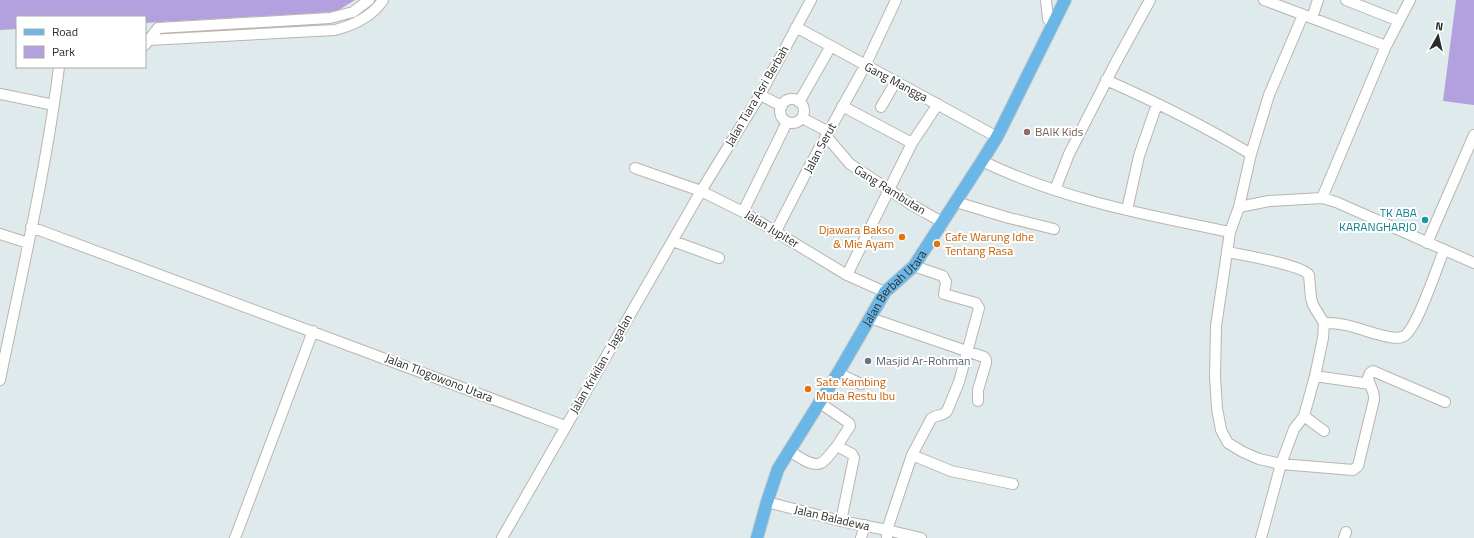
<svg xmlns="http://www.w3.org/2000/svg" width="1474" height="538" font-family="'Titillium Web',sans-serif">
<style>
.green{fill:#b2a0df}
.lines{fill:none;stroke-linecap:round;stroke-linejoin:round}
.minor-casing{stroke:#bbb4af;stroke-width:12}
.major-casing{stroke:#c8c8c8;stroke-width:14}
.minor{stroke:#fff;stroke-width:10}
.major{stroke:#69b6e7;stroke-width:12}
.education-dot{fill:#8d6e63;stroke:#fff;stroke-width:1.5}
.culture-dot{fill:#0f9aa8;stroke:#fff;stroke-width:1.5}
.food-dot{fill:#e8710a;stroke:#fff;stroke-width:1.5}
.worship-dot{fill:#6b7280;stroke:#fff;stroke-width:1.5}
.labels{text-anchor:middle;stroke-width:4;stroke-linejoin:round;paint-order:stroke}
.street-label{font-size:12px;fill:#2c2c2c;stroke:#fff}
.education-label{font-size:12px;fill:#785e54;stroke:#fff;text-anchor:start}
.culture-label{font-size:12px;fill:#0d838f;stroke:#fff;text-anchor:end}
.food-label{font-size:12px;fill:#c56008;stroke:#fff;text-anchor:start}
.worship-label{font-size:12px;fill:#5b616d;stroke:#fff;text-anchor:start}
</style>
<rect width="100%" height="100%" fill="#dfeaec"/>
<!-- green -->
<path class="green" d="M0,0H355L337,11L318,13L145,23V17H17V29L0,30Z
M1456,0H1474V105L1443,101Z"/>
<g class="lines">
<defs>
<path id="minor" d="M1046,0L1048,19L1053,25
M1264,0L1386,46
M1346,0L1399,21
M1312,18L1318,0
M796,27L997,137
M149,40L335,30C354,25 372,17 383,0
M145,45L158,28L330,18L353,12L369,0
M1106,80C1156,102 1204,126 1251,154
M0,94L54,105
M760,95L782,106
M780 111a12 12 0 1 1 24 0a12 12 0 1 1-24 0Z
M799,102L831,46
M842,106L912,143
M881,107L896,81
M802,118L829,132
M826,136L850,164L912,205L942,222
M982,161C1060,199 1146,215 1230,232
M635,168L701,191L743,212L847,275L885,292
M1055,190L1069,154L1116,62L1150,0
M1322,198L1386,46L1410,0
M956,202L1009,218L1054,229
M1239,207L1269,201L1322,198L1336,202L1474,263
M1127,210L1139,156L1157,104
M743,212L787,122
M31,227L565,426
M776,231L808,169L865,66L896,0
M0,234L28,243
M673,241L719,258
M1427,243L1474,135
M1228,252C1243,255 1302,265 1309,275L1311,298L1313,305L1324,323L1323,338L1315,376L1304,416L1294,429L1281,464L1353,470L1358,466L1374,400C1375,394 1372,390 1370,384L1315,376
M847,275L912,143L938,104
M870,318L984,357L986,360V363L978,390V401
M1324,323C1343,322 1359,329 1377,334C1384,336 1398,340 1404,336C1417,329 1437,267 1444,250
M838,373L861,384
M0,380C21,276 46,172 59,67
M1370,384L1368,378L1370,373L1373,371L1445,402
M820,403L849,423L850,426L837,446L852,454L854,458L841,521
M1304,416L1324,431
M789,451C797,455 812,468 821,463C827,460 832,451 837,446
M912,455L951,471L1013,484
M767,502L841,521L887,530L921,538
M235,538L313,331
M502,538L701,191L760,95L811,0
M861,538L865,525
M887,538V530L912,455L931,419C936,414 943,417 947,411L959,382L979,308L976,303L944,294L946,282L943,276L914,266
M1261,538L1281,464L1259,459L1243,452L1228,443L1221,430L1217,408L1215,377L1216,326L1230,232L1239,207L1251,154L1269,95L1303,15
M1344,538L1346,532"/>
<g id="major">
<path id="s1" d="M757,538L767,502L778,469L838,373L885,292L914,266L982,161L997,137L1065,0"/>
</g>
</defs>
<!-- minor casing -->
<use href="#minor" class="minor-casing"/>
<!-- major casing -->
<use href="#major" class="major-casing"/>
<!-- minor -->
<use href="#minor" class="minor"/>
<!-- major -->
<use href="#major" class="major"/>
</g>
<!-- markers -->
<circle class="education-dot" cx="1027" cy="132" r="4"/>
<circle class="culture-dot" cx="1425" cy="220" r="4"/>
<g class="food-dot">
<circle cx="902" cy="237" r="4"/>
<circle cx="937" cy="244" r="4"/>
<circle cx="808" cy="389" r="4"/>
</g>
<circle class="worship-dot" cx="868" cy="361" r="4"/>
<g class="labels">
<!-- street labels -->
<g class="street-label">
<text transform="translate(896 82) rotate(28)" y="4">Gang Mangga</text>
<text transform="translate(757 96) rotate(-60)" y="4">Jalan Tiara Asri Berbah</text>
<text transform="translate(820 148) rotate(-62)" y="4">Jalan Serut</text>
<text transform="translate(890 190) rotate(32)" y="4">Gang Rambutan</text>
<text transform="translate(772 229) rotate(31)" y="4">Jalan Jupiter</text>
<text dy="4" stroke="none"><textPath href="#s1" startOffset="288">Jalan Berbah Utara</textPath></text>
<text transform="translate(601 364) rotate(-60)" y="4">Jalan Krikilan - Jagalan</text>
<text transform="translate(439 378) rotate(21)" y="4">Jalan Tlogowono Utara</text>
<text transform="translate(832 518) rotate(13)" y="4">Jalan Baladewa</text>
</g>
<!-- education labels -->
<g class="education-label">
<text x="1035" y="136">BAIK Kids</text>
</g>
<!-- culture labels -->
<g class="culture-label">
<text x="1417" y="217">TK ABA<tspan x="1417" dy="14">KARANGHARJO</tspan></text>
</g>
<!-- food labels -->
<g class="food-label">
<text x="894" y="234" text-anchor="end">Djawara Bakso<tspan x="894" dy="14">&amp; Mie Ayam</tspan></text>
<text x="945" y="241">Cafe Warung Idhe<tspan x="945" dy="14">Tentang Rasa</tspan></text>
<text x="816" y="386">Sate Kambing<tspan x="816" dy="14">Muda Restu Ibu</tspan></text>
</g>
<!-- worship labels -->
<g class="worship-label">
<text x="876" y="365">Masjid Ar-Rohman</text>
</g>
</g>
<!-- legend -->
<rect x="16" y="16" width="130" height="52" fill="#ffffff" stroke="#ababab"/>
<rect x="24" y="29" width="20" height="6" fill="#69b6e7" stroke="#ababab"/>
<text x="52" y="36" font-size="12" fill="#2c2c2c">Road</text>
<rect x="24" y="46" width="20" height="12" fill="#b2a0df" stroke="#ababab"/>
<text x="52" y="56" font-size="12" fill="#2c2c2c">Park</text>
<!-- north arrow -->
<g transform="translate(1438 36) rotate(8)" stroke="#ffffff" stroke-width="3" paint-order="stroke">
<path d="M0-3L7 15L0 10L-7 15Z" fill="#2c2c2c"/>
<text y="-6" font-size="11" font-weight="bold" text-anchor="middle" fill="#2c2c2c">N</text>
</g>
</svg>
